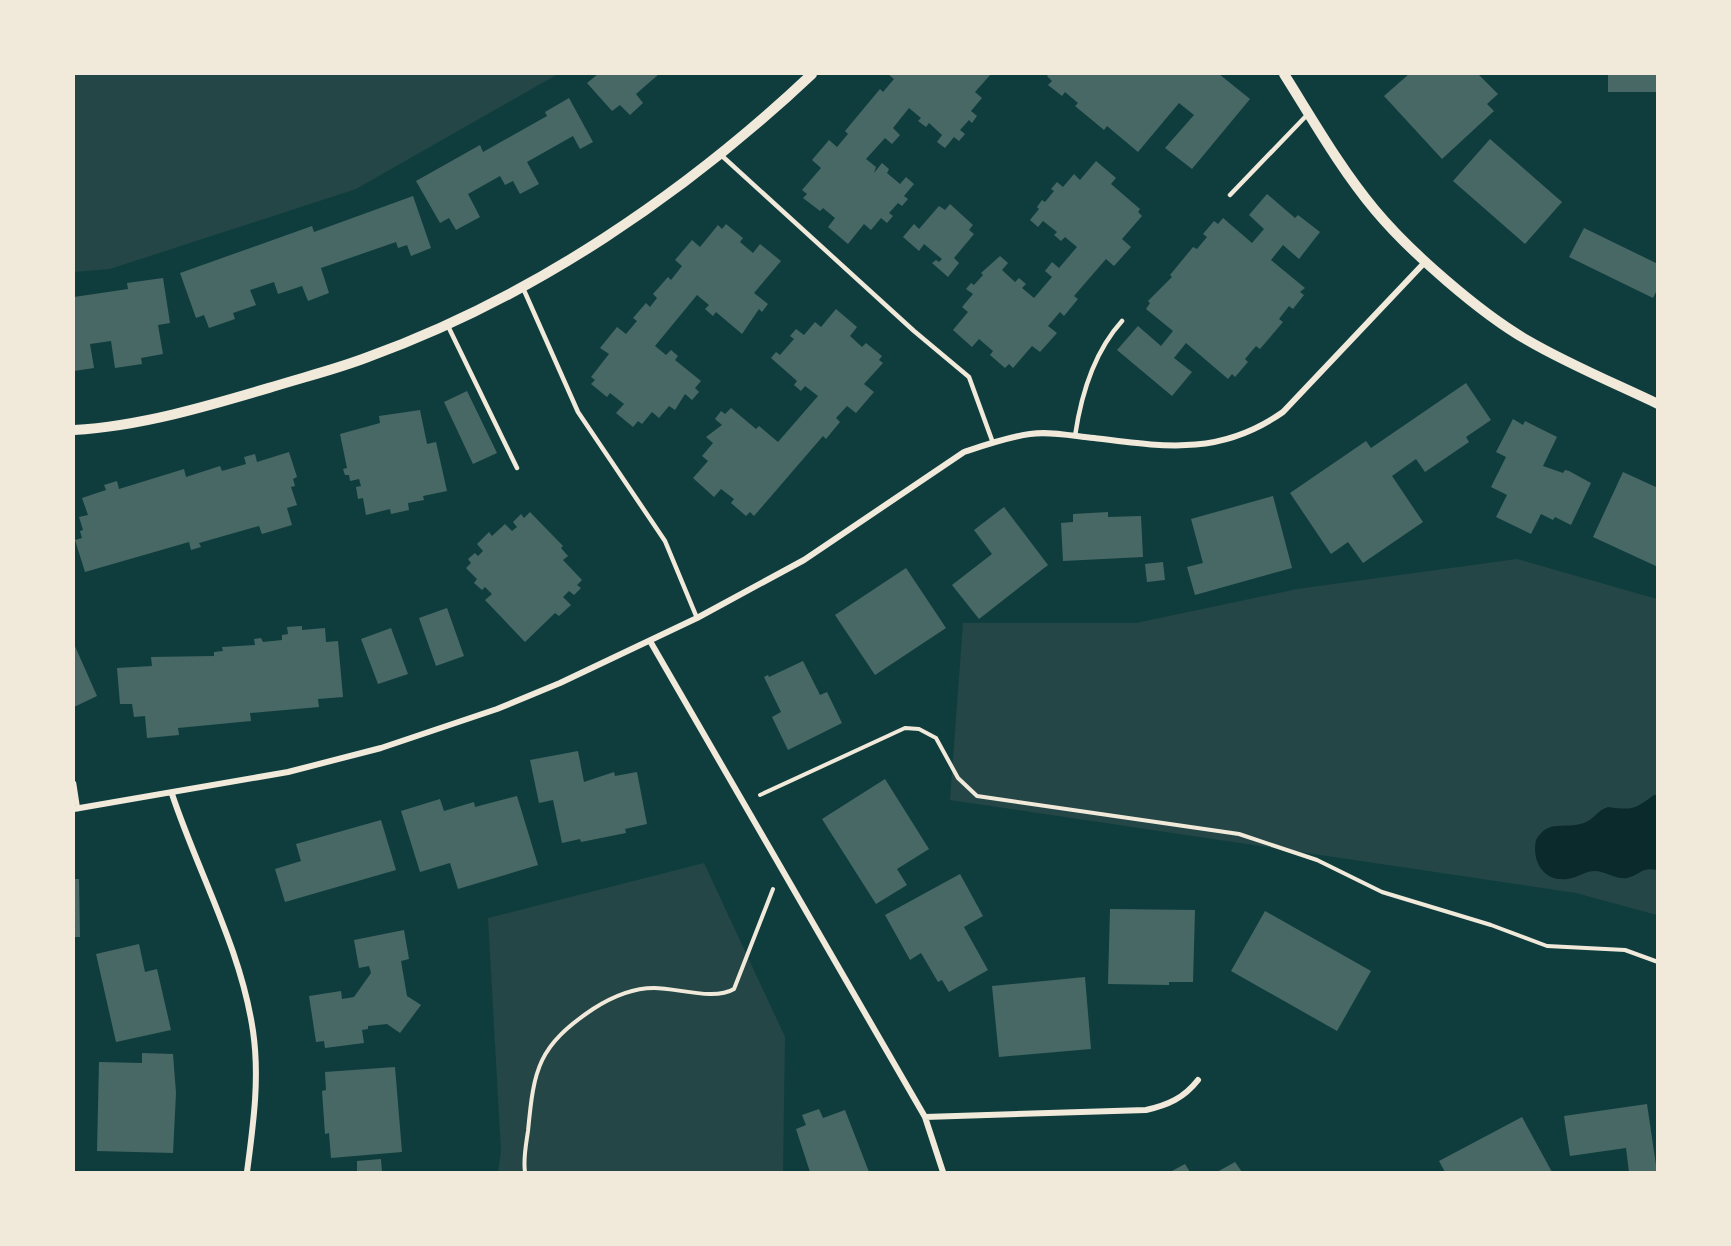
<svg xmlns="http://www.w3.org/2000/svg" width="1731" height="1246" font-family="Poppins,sans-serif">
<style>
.green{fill:#244646}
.water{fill:#0a2a2b}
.building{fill:#486865}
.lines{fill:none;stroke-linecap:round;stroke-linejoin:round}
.path{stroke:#f1e9da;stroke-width:4}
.service{stroke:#f1e9da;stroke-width:4.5}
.minor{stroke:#f1e9da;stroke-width:6}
.tertiary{stroke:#f1e9da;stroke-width:10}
</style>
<rect width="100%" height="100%" fill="#0f3d3e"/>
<!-- green -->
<path class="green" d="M74,74H558L356,189L110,269L74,272Z
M1517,559L1657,599V915L1576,893L950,800L963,623H1136L1297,589Z
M704,863L785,1037L783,1172H498L501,1151L488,918Z"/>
<!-- water -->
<path class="water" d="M1654,795H1657V870C1640,867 1641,875 1627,878C1617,880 1605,871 1595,871C1586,871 1580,876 1572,878C1546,885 1531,863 1536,840C1549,818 1564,830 1584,823C1593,820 1598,810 1608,807C1632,810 1634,810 1654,795Z"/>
<!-- building -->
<path class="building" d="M598,74H659L636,94L643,103L630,115L620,105L612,111L587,83Z
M888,74H991L975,92L982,98L971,111L977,116L972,123L969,120L960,130L965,134L959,141L954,137L945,148L937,142L942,135L929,123L926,127L918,121L921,118L909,108L893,128L900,135L892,144L885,138L866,159L876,167L874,173L882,163L889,169L887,173L900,184L906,177L914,184L904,196L908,199L902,206L898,203L889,213L893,216L887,223L881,218L871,230L864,224L848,244L828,227L835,218L823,208L820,211L803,198L807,194L802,190L821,168L812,160L829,140L837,147L848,134L845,131L880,89L883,92L894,79Z
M1049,74H1219L1250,99L1192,169L1165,148L1194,115L1179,103L1138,152L1107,126L1104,130L1075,106L1078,103L1065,92L1062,96L1048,85L1052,81L1047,76Z
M1409,74H1478L1498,94L1487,104L1494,111L1442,159L1384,96Z
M1608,74H1658V92H1608Z
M569,98L593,142L580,149L573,136L527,162L539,184L520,194L513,181L505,185L500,176L468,194L480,217L456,230L449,218L440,223L416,181L480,145L483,152L547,116L545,112Z
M1490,139L1562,202L1525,244L1453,181Z
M1096,161L1116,178L1111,184L1140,209L1138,212L1142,216L1122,239L1131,247L1114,266L1106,259L1074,296L1078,299L1064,316L1060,312L1048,326L1057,333L1040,352L1032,346L1013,368L1009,364L1005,368L990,355L993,351L979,339L972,347L953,330L968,312L962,307L973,294L966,289L971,283L974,285L983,275L981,273L1000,256L1008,263L1002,270L1015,282L1019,278L1026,284L1022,288L1034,298L1052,277L1045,271L1052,262L1059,268L1077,247L1065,237L1061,241L1054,235L1057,232L1043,221L1038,227L1030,220L1039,209L1037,207L1042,200L1045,202L1054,191L1051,189L1057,182L1063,187L1074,174L1080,180Z
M1267,194L1295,218L1298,215L1320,232L1299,259L1283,245L1271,260L1305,288L1300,292L1304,295L1293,309L1289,306L1279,319L1283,322L1260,349L1256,346L1245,359L1248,362L1235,377L1232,374L1228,379L1186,343L1174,358L1192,372L1172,396L1117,350L1138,326L1161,346L1173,331L1146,309L1150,303L1148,301L1172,277L1170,275L1193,247L1197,249L1207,237L1203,234L1214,221L1218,224L1223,218L1252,243L1264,229L1249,215Z
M413,196L431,248L411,256L407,245L398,248L396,242L321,268L329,293L308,301L302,286L278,294L274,282L250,290L256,305L233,313L235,319L209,328L204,315L196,318L180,273L312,226L314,232Z
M950,204L973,225L969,230L974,234L954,258L959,263L948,277L932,263L936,260L939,262L942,259L924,244L919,251L903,237L914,224L919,229L939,206L945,210Z
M726,224L743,238L740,242L753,253L760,244L781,261L754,293L768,304L762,312L759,309L742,334L716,312L713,316L705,309L709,305L697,295L655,346L666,355L671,350L678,356L675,360L701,381L695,388L699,392L692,400L685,394L675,410L669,406L659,418L652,412L642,424L638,421L633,427L616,413L624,404L610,393L607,397L591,384L595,380L591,377L609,354L600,348L617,327L626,334L637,321L633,318L646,303L650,307L657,298L653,294L668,277L671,280L682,266L675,260L692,240L700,247L718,225L722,229Z
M1584,228L1658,264V288L1653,298L1569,257Z
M163,278L170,323L158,325L163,354L141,358L142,364L115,368L111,341L90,344L94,368L74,371V297L128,289L127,283Z
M836,309L857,327L850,336L862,347L866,343L882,356L879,360L883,363L864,384L874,392L856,413L847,406L836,418L840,422L826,439L823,436L754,516L750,512L746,516L731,503L734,499L721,489L714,497L693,478L708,461L702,456L713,443L706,437L722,425L715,419L721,411L725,414L731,408L756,429L759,426L778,442L818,396L805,386L801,391L794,385L797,381L771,358L776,352L780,355L794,339L790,336L796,329L804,335L815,322L821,327Z
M1466,383L1491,420L1466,437L1469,442L1425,472L1416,459L1392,476L1423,522L1363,563L1348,542L1331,554L1290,493L1366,441L1371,448Z
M467,391L497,453L473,464L444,402Z
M420,410L427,444L436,442L447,491L423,496L424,500L408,503L409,510L391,514L390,509L366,515L363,498L358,499L356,487L361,486L359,479L350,481L349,475H345L343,469L347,468L340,434L380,423L379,416Z
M1513,419L1523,425L1525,421L1557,437L1543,466L1563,473L1565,470L1569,471L1591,483L1571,525L1555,517L1553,520L1541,514L1531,534L1496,517L1507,495L1491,487L1506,457L1496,452Z
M289,452L297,477L293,479L295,486L291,487L297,505L287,508L292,525L262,534L259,526L199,543L201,547L191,550L189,542L85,572L75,540L82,538L80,531L83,530L79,517L88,515L82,498L106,490L104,485L117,481L119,489L184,469L186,477L220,466L222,471L246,464L244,457L255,454L257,462Z
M1623,472L1658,488V567L1593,537Z
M1273,496L1292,568L1195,595L1187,567L1203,563L1191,519Z
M1004,507L1048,565L979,619L952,585L992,554L974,530Z
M530,512L563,546L561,548L568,556L563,560L582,580L577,585L581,588L574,595L569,591L563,597L571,605L559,616L555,613L525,642L485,600L492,594L485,587L482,590L474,583L477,579L466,568L471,563L468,559L475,553L478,556L483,551L477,544L489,532L492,536L505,524L512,531L517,527L513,522L521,514L524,518Z
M1108,512V517L1141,516L1143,557L1063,561L1061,523L1073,522V514Z
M1163,562L1165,580L1147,582L1145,564Z
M906,568L946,628L875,675L835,615Z
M447,608L464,656L436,666L419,618Z
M302,626V630L325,628L326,642L338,641L343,697L318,699L319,707L250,713L251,721L178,728L179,735L147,738L145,716L134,717L132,704H120L117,668L152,666L151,657L214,656V652L223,651L222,647L255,645L254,639L261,638L263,642L282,640V635L288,634L287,627Z
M391,628L408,674L378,684L361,639Z
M74,644L97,696L74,707Z
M803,661L820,695L827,692L842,723L788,750L772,717L781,712L764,677L768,675L769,677Z
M578,751L584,782L614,772L615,776L637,772L647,824L625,829L626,833L581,842L580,839L562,843L553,800L539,803L530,760Z
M885,779L929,849L897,869L907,885L876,904L822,819Z
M517,796L538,865L458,889L450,863L420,872L401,811L440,799L444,811L474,802L475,807Z
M381,820L396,870L285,902L275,869L301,861L296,844Z
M960,874L983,916L964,927L988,970L949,992L942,980L938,982L921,953L910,960L885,915Z
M74,879H79L80,937H74Z
M1110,909L1195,910L1193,982H1169V985L1108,984Z
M1265,911L1371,971L1337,1031L1231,971Z
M404,930L409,959L401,961L407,996L421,1005L400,1033L387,1024L368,1026V1029L362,1030L364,1043L325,1048L324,1041L316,1042L309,996L341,991L342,999L354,997L371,973L369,966L359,968L354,940Z
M139,944L145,972L157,969L171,1030L116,1042L96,954Z
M1085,977L1091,1049L999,1057L992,986Z
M142,1053L173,1054L176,1093L173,1153L97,1151L99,1062L142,1063Z
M395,1067L402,1152L331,1158L329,1133L325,1134L322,1091L326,1090L325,1072Z
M1647,1104L1657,1172H1629L1626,1148L1570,1156L1564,1116Z
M819,1109L823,1118L845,1110L869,1172H810L796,1129L806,1125L802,1115Z
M1522,1117L1552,1172H1445L1439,1161Z
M381,1159L382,1172H357V1161Z
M1235,1162L1242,1172H1217Z
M1185,1164L1190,1172H1170Z"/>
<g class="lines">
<!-- path -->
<path class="path" d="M760,795L905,728L919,729L936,738L958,778L977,796L1239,834L1317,860L1382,892L1491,925L1547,946L1625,950L1658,962
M525,1172C523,1159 526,1145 528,1131C534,1068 538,1046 593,1009C610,998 633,988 654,988C678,988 714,1001 734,989L773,889"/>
<!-- service -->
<path class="service" d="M721,155L914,331L969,377L993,443
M1230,195L1307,115
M523,288L578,412L665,541L697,618
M447,324L517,468
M1075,436C1081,395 1094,352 1122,321
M74,783L78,809"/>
<!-- minor -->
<path class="minor" d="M650,641L925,1117L943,1172
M172,794C198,872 241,949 253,1031C260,1079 253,1126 247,1172
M74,809L288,772L381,748L497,709L560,683L697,618L804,560L964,452C985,445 1008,437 1030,434C1051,431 1073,436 1094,438C1166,447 1220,456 1283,412L1426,261
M925,1117L1146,1110C1168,1105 1184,1098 1198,1080"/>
<!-- tertiary -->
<path class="tertiary" d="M1284,74C1313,120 1340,168 1375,210C1410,252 1480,313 1527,340C1568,364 1614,383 1658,404
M74,430C141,426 208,406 272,387C304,377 337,369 368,357C532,298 686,193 812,74"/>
</g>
<!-- border -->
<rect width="1731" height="1246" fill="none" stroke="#f1e9da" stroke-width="150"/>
</svg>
